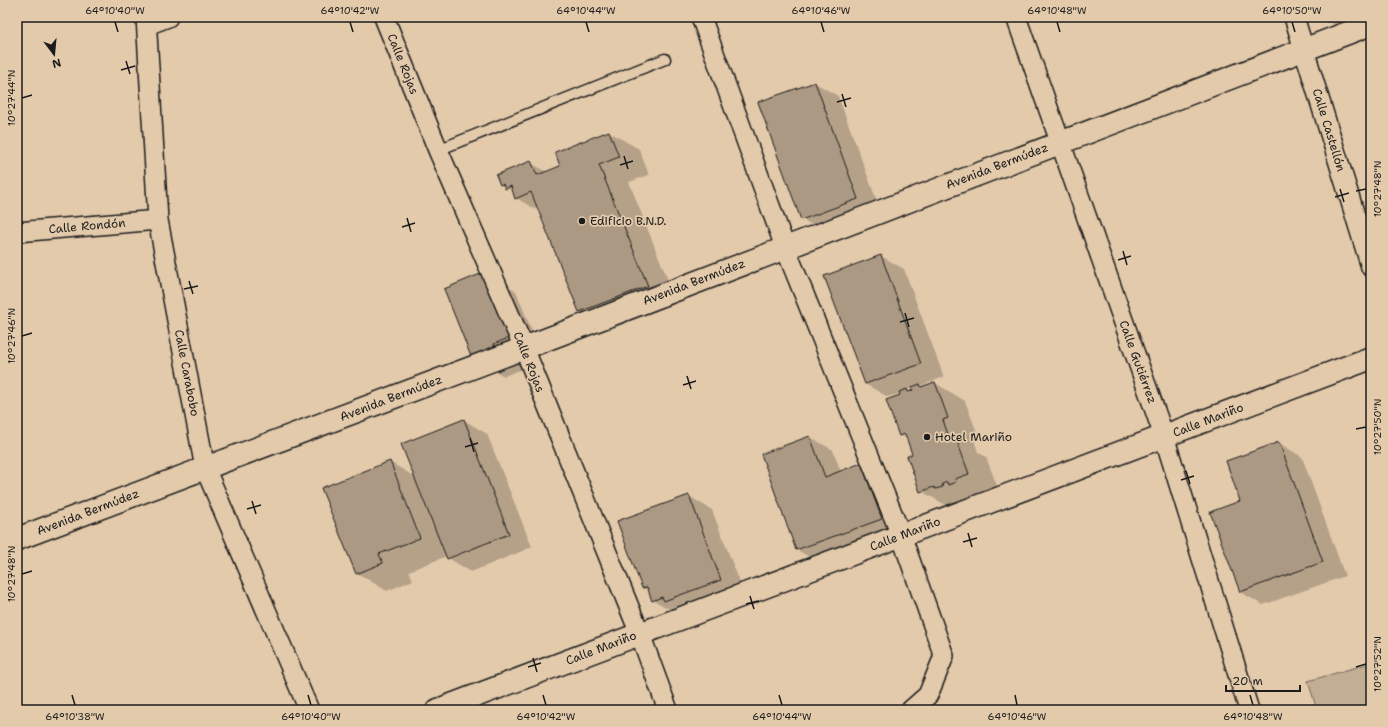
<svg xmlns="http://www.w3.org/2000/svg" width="1388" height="727" font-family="'Shantell Sans',sans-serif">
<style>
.green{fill:#c2ae93;stroke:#6f6558}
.shadow{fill:#0003;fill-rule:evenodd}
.building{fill:#ac9983;stroke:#1c1c1c}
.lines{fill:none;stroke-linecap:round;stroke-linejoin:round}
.service-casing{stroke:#1c1c1c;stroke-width:13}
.minor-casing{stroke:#1c1c1c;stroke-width:22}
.tertiary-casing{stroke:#1c1c1c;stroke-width:25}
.service{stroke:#e3caab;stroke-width:10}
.minor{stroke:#e3caab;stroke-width:19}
.tertiary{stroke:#e3caab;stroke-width:22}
.ticks{fill:none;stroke:#1c1c1c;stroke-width:1.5}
.poi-dot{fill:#1c1c1c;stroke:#e3caab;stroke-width:1.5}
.labels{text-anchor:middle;stroke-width:3.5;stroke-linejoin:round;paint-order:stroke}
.street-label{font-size:12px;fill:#1c1c1c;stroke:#e3caab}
.poi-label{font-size:12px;fill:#1c1c1c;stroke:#e3caab;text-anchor:start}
.neatline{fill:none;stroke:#1c1c1c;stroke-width:1.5}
.ticks-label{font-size:10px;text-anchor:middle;fill:#1c1c1c}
</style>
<rect width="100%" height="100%" fill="#e3caab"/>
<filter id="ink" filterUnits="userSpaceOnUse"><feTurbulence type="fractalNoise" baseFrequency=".025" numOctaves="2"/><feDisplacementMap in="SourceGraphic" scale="8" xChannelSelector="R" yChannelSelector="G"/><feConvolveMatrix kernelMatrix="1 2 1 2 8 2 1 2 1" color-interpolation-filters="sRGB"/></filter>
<g filter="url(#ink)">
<!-- green -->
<path class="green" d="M1371,663V710H1317L1308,681Z"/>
<!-- shadow -->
<path class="shadow" d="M1327,17H1371L1351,35L1328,21Z
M815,83L838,96L881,212L825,233L802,219Z
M609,132L639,149L649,175L629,182L677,303L611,329L580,312L540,212L516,198L514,193L501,184L531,163L547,172L562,166Z
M881,256L904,269L944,377L920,386L923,387L935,383L965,401L978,435L973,437L978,452L986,457L999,491L951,508L921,491L913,455L908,440L900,435L901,393L888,397L865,384ZM914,388V390L910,392L907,390Z
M485,273L516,291L541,354L524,361L526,368L504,376L473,359Z
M464,420L487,434L532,547L471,572L448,558L447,556L409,571L413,580L387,591L357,573L390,462L415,477Z
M810,437L833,450L841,472L861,464L884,478L904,532L820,563L797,550L762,455Z
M1279,443L1302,457L1345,576L1263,605L1240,592L1241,502Z
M689,496L712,510L744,593L676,613L653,600L650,592L643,588Z"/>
<!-- building -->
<path class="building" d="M1326,17H1342L1327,22Z
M815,82L858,199L801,220L758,102Z
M609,131L619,157L599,165L648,286L579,312L531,192L515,199L511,186L505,189L503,184L500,185L496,175L531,161L537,175L545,172L560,166L555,152Z
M881,255L921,364L865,384L824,276Z
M485,272L511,337L494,344L496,350L472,359L444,289Z
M935,382L948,418L943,420L950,440L956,438L969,474L955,479L956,482L948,485L947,482L942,484L943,487L935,489L934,487L920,492L907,456L912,454L905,434L899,436L886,400L900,395L899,392L907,389L908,392L913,390L912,387L920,384L921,387Z
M464,419L509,534L447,559L401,444Z
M810,436L825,477L861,463L882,519L796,550L761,454Z
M1279,442L1323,562L1240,592L1210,512L1240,501L1226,461Z
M390,461L420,538L379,554L383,563L356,574L321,488Z
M689,495L721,580L664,601L662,597L652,601L647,587L642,588L617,521Z"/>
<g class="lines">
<defs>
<path id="service" d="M438,150L665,59"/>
<path id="minor" d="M146,17L158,220L205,468L309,710
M384,17L438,150L524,348L640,634L668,710
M701,17L785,247L901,535L944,656L928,695L911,710
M1016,17L1164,436L1249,710
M1294,17L1371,267
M147,25L168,17
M17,232L158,220"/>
<path id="tertiary" d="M17,539L524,348L1371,24
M438,710L1371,358"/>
</defs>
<!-- service casing -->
<use href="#service" class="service-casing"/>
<!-- minor casing -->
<use href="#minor" class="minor-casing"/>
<!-- tertiary casing -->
<use href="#tertiary" class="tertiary-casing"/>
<!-- service -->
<use href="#service" class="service"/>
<!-- minor -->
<use href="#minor" class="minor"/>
<!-- tertiary -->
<use href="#tertiary" class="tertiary"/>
</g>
</g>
<!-- ticks -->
<path class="ticks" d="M115,22L118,32M350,22L353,32M586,22L589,32M821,22L824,32M1057,22L1060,32M1292,22L1295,32M126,61L130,74M121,70L135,66M842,94L846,107M22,98L32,95M837,102L851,98M624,156L628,169M620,165L633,161M1340,189L1344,202M1356,191L1366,189M1335,197L1349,193M407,218L411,232M402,227L415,223M1123,251L1127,265M1118,260L1131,256M189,281L193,294M184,289L198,286M905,313L909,327M900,322L914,318M22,336L32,333M687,376L691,389M683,385L696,381M1356,429L1366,427M470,438L474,452M465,447L478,443M1186,471L1190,484M1181,480L1194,476M252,501L256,514M247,509L261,505M968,533L972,547M963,542L977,538M22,574L32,571M750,596L754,609M746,604L759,601M533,658L537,672M528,667L541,663M1356,667L1366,664M72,695L75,705M308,695L311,705M543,695L546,705M779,695L782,705M1015,695L1017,705M1250,695L1253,705"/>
<!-- markers -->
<g class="poi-dot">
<circle cx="582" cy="221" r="4"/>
<circle cx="927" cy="437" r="4"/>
</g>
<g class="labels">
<!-- street labels -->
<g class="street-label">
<text transform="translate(403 64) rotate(68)" y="4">Calle Rojas</text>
<text transform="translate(1329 130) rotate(73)" y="4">Calle Castellón</text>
<text transform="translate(997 166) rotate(-21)" y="4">Avenida Bermúdez</text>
<text transform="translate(87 226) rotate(-5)" y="4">Calle Rondón</text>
<text transform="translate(694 282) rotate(-21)" y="4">Avenida Bermúdez</text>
<text transform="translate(529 362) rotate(68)" y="4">Calle Rojas</text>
<text transform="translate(1138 362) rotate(70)" y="4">Calle Gutiérrez</text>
<text transform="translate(187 373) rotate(79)" y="4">Calle Carabobo</text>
<text transform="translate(391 398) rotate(-21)" y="4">Avenida Bermúdez</text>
<text transform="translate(1208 420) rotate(-21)" y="4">Calle Mariño</text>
<text transform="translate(88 512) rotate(-21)" y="4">Avenida Bermúdez</text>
<text transform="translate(905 534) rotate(-21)" y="4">Calle Mariño</text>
<text transform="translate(601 648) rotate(-21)" y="4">Calle Mariño</text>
</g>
<!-- poi labels -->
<g class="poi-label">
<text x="590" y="225">Edificio B.N.D.</text>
<text x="935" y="441">Hotel Mariño</text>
</g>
</g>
<!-- margin -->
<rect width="1388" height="727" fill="none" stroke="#e3caab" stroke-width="44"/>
<!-- north arrow -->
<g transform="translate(54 54) rotate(164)" stroke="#e3caab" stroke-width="3" paint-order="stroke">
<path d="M0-3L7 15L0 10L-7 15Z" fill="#1c1c1c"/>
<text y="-6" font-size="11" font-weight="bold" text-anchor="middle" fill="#1c1c1c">N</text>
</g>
<!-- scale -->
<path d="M1226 685v6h74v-6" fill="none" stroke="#1c1c1c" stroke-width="2"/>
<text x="1232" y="685" font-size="12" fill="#1c1c1c" stroke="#e3caab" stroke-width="3" paint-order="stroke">20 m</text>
<rect x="22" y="22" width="1344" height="683" class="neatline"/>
<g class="ticks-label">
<text x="115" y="14">64°10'40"W</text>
<text x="350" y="14">64°10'42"W</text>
<text x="586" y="14">64°10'44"W</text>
<text x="821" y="14">64°10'46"W</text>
<text x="1057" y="14">64°10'48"W</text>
<text x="1292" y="14">64°10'50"W</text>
<text transform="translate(11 98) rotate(-90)" y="4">10°27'44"N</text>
<text transform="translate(1377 189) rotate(-90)" y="4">10°27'48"N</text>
<text transform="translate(11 336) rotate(-90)" y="4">10°27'46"N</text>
<text transform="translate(1377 427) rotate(-90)" y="4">10°27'50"N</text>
<text transform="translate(11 574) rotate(-90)" y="4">10°27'48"N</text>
<text transform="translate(1377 664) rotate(-90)" y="4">10°27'52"N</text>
<text x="75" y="720">64°10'38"W</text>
<text x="311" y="720">64°10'40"W</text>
<text x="546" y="720">64°10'42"W</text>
<text x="782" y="720">64°10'44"W</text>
<text x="1017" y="720">64°10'46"W</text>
<text x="1253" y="720">64°10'48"W</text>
</g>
</svg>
